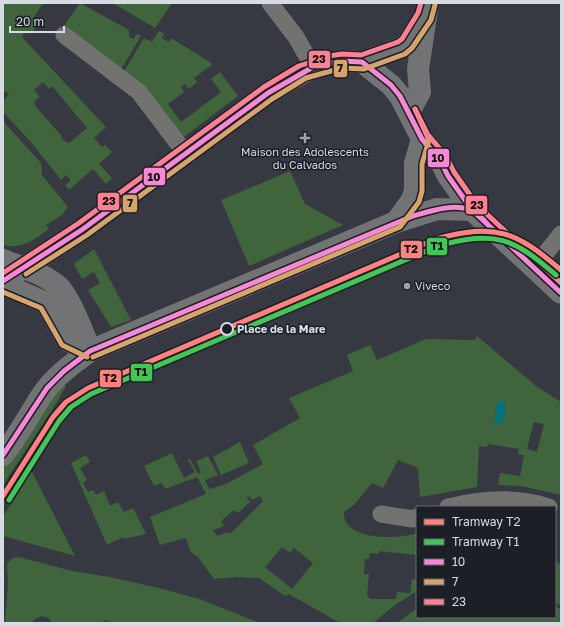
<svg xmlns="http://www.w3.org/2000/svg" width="564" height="626" font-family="'Golos Text',sans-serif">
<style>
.green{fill:#40643c;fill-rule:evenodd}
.water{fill:#087179}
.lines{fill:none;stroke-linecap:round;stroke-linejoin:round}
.minor{stroke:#727271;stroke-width:17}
.major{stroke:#727374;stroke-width:22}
.bus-1-casing{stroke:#1c1f25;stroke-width:8}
.bus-2-casing{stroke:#1c1f25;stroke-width:8}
.bus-3-casing{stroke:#1c1f25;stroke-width:8}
.bus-1{stroke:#f688d5;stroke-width:5}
.bus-2{stroke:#d6a46c;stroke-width:5}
.bus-3{stroke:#ff8093;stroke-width:5}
.tram-1-casing{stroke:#1c1f25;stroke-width:8}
.tram-2-casing{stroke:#1c1f25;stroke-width:8}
.tram-1{stroke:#ff8180;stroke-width:5}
.tram-2{stroke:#44c558;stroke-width:5}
.poi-dot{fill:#9fa2ab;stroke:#1c1f25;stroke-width:1.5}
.stop-dot{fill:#1c1f25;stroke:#d7dbe4;stroke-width:2}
.labels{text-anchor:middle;stroke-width:3;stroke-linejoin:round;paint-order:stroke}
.poi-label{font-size:11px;fill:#d7dbe4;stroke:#1c1f25}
.stop-label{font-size:11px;font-weight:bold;fill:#d7dbe4;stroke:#1c1f25;text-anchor:start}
.line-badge{stroke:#1c1f25;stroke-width:1.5}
.pale-badge-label{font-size:11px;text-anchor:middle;font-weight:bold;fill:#111}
</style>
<rect width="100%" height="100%" fill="#363941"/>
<!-- green -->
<path class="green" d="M3,3H43L34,17L40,21L31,34L26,31L22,37L106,127L94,138L102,147L105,145L112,152L99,164L112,178L106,184L93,169L69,190L65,185L71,181L66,175L61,180L30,141L3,112V102L9,94L3,90ZM43,82L49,89L52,86L87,128L69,143L63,140L60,134L36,107L34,102L40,97L34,90Z
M80,3L129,30V37L133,39L137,34L141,36L120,71L63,27Z
M113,3H172L155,28Z
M159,31L164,34L162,38L169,42L171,38L213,64L194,78L197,82L189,89L185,84L181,87L184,92L168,104L181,122L221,92L211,79L220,72L238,96L181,139L123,73L144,38L152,42Z
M3,121L41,163L42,175L68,207L62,215L46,225L49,229C35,239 22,250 3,245Z
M290,171L305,204L343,225L249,266L221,200Z
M94,249L131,320L111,327L88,290L100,283L94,272L82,279L74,264Z
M477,336L536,386L561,402V495L521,486L498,485L500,473L520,476L524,455L518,454L519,449L488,444L487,447L479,446L477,487L420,497L418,468L398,460L383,488L372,483L354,505L344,512C342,541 399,540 417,533V555L379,551V554L370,553L369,559H365L364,574H369L367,595L370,599H396L397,592L410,593L412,579L417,580V591L395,605L373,623H340L289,594L285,596L259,578L235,577L214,579L198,557L190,551L186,538L160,545L150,517L206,494L197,477L165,489L162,483L154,486L144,466L172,453L184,478L195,472L188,460L190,459L198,474L201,472L196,461L208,456L218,475L205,480L209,489L226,484L263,464L253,445L300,418L289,398L353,371L347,355L370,345L377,360L426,339L475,340ZM534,422L544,424L537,452L527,449ZM248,495L252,500L260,496L263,501L230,534L228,532L217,536L213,530L224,526L221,521L234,510L238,513L250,502L247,497ZM282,547L290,553L294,548L313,563L292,589L265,567Z
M59,383L66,386L59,399L3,485V461Z
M240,442L249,463L221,475L213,457Z
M86,455L90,462L80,468L87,480L83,483L88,492L93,490L96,495L104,491L110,506L118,502L124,512L133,508L146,534L124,539L123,537L107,545L71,463Z
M31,470L75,556L3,536V517Z
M19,557L72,571L110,577L167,590L202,600L260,623H116L104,620L103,623H52L48,618L42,616L35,619L31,623H5L8,585L7,563L13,558Z
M555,561L561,565V606L555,602Z
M555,606L561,609V623H397L417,608V617H555Z"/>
<!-- water -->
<path class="water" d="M497,401L506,403L503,424L494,423Z"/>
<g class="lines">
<!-- minor -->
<path class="minor" d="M270,3L296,37L313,67
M64,35L139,92L186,154
M534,268L561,234
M448,507C481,499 517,496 549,507
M381,514L413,519L417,517"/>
<!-- major -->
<path class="major" d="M362,62L401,48L407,44L422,20
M409,112L420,92L418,69L428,3
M396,222L412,200L415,190V163L422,139
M3,260C22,268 44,273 59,287C70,298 85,336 90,351
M3,281L83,229L268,93L313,67L342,61L362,62L391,85L400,96L422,139L440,160L448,176L472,210L561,293
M3,284L46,303L67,340L90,351
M3,455C18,436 29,415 42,395C54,377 72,364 90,351L396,222L437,209L472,210"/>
<defs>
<path id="bus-1" d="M3,281L83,229L268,93L313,67L342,61L362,62L391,85L400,96L422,139L440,160L448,176L472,210L561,293
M3,455L47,388L64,371L90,351L413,216C431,211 454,203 471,210C480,214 486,223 492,229"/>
<path id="bus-2" d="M26,274L87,235L272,99L306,78L342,68L364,69L405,54L412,48L431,20L435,5
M3,292L41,308L62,345L87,357
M93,357L400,227L419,202L422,191V164L429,140L415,109"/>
<path id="bus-3" d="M415,109L428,135L446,156L454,172L477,205L561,283
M3,273L79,223L264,87L299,66L329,56L342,54L361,55L398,42L402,39L418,13L421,3"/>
</defs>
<!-- bus-1 casing -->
<use href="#bus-1" class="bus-1-casing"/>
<!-- bus-2 casing -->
<use href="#bus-2" class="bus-2-casing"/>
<!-- bus-3 casing -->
<use href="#bus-3" class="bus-3-casing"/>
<!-- bus-1 -->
<use href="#bus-1" class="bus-1"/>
<!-- bus-2 -->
<use href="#bus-2" class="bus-2"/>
<!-- bus-3 -->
<use href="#bus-3" class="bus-3"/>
<defs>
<path id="tram-1" d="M3,496L53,417L66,402L88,388L436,239C496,223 515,231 561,270"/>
<path id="tram-2" d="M9,500L59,421L71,407L91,394L438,246C496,230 513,238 556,275"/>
</defs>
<!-- tram-1 casing -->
<use href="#tram-1" class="tram-1-casing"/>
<!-- tram-2 casing -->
<use href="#tram-2" class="tram-2-casing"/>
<!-- tram-1 -->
<use href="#tram-1" class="tram-1"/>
<!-- tram-2 -->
<use href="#tram-2" class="tram-2"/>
</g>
<!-- markers -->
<g class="poi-dot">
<path d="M303 132h4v4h4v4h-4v4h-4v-4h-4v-4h4z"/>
<circle cx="407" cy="286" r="4"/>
</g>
<circle class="stop-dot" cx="227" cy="329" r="6"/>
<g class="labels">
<!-- poi labels -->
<g class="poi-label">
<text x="305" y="156">Maison des Adolescents<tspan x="305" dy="13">du Calvados</tspan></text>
<text x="415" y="290" text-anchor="start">Viveco</text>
</g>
<!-- stop labels -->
<g class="stop-label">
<text x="237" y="333">Place de la Mare</text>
</g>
</g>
<g class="line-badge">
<rect x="308" y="50" width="23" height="19" rx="4" fill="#ff8093"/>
<rect x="333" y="59" width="15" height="19" rx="4" fill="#d6a46c"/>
<rect x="427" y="148" width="23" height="20" rx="4" fill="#f688d5"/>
<rect x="143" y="167" width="23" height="19" rx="4" fill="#f688d5"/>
<rect x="97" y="192" width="23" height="19" rx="4" fill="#ff8093"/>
<rect x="122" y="194" width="16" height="19" rx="4" fill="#d6a46c"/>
<rect x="465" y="195" width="23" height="20" rx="4" fill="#ff8093"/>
<rect x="426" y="237" width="22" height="19" rx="4" fill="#44c558"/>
<rect x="400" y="240" width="23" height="19" rx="4" fill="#ff8180"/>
<rect x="130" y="363" width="23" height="19" rx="4" fill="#44c558"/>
<rect x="99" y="369" width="23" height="19" rx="4" fill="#ff8180"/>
</g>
<g class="pale-badge-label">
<text x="319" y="63">23</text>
<text x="340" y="72">7</text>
<text x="438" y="162">10</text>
<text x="154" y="181">10</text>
<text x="109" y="205">23</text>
<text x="130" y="207">7</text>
<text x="477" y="209">23</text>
<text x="437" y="250">T1</text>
<text x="411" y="253">T2</text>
<text x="141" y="376">T1</text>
<text x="110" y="382">T2</text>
</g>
<!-- border -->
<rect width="564" height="626" fill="none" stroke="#d7dbe4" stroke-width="8"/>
<!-- legend -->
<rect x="416" y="506" width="140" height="112" fill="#1c1f25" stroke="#676a71"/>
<rect x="424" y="519" width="20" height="6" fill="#ff8180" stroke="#676a71"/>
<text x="452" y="526" font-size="12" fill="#d7dbe4">Tramway T2</text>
<rect x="424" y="539" width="20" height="6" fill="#44c558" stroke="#676a71"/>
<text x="452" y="546" font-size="12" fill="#d7dbe4">Tramway T1</text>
<rect x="424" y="559" width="20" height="6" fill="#f688d5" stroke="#676a71"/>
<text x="452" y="566" font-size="12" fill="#d7dbe4">10</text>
<rect x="424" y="579" width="20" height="6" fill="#d6a46c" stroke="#676a71"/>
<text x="452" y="586" font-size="12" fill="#d7dbe4">7</text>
<rect x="424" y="599" width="20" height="6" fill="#ff8093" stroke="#676a71"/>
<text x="452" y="606" font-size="12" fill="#d7dbe4">23</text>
<!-- scale -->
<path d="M10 26v6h54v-6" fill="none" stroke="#d7dbe4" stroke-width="2"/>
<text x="16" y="26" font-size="12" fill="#d7dbe4" stroke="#1c1f25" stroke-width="3" paint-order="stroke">20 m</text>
</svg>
